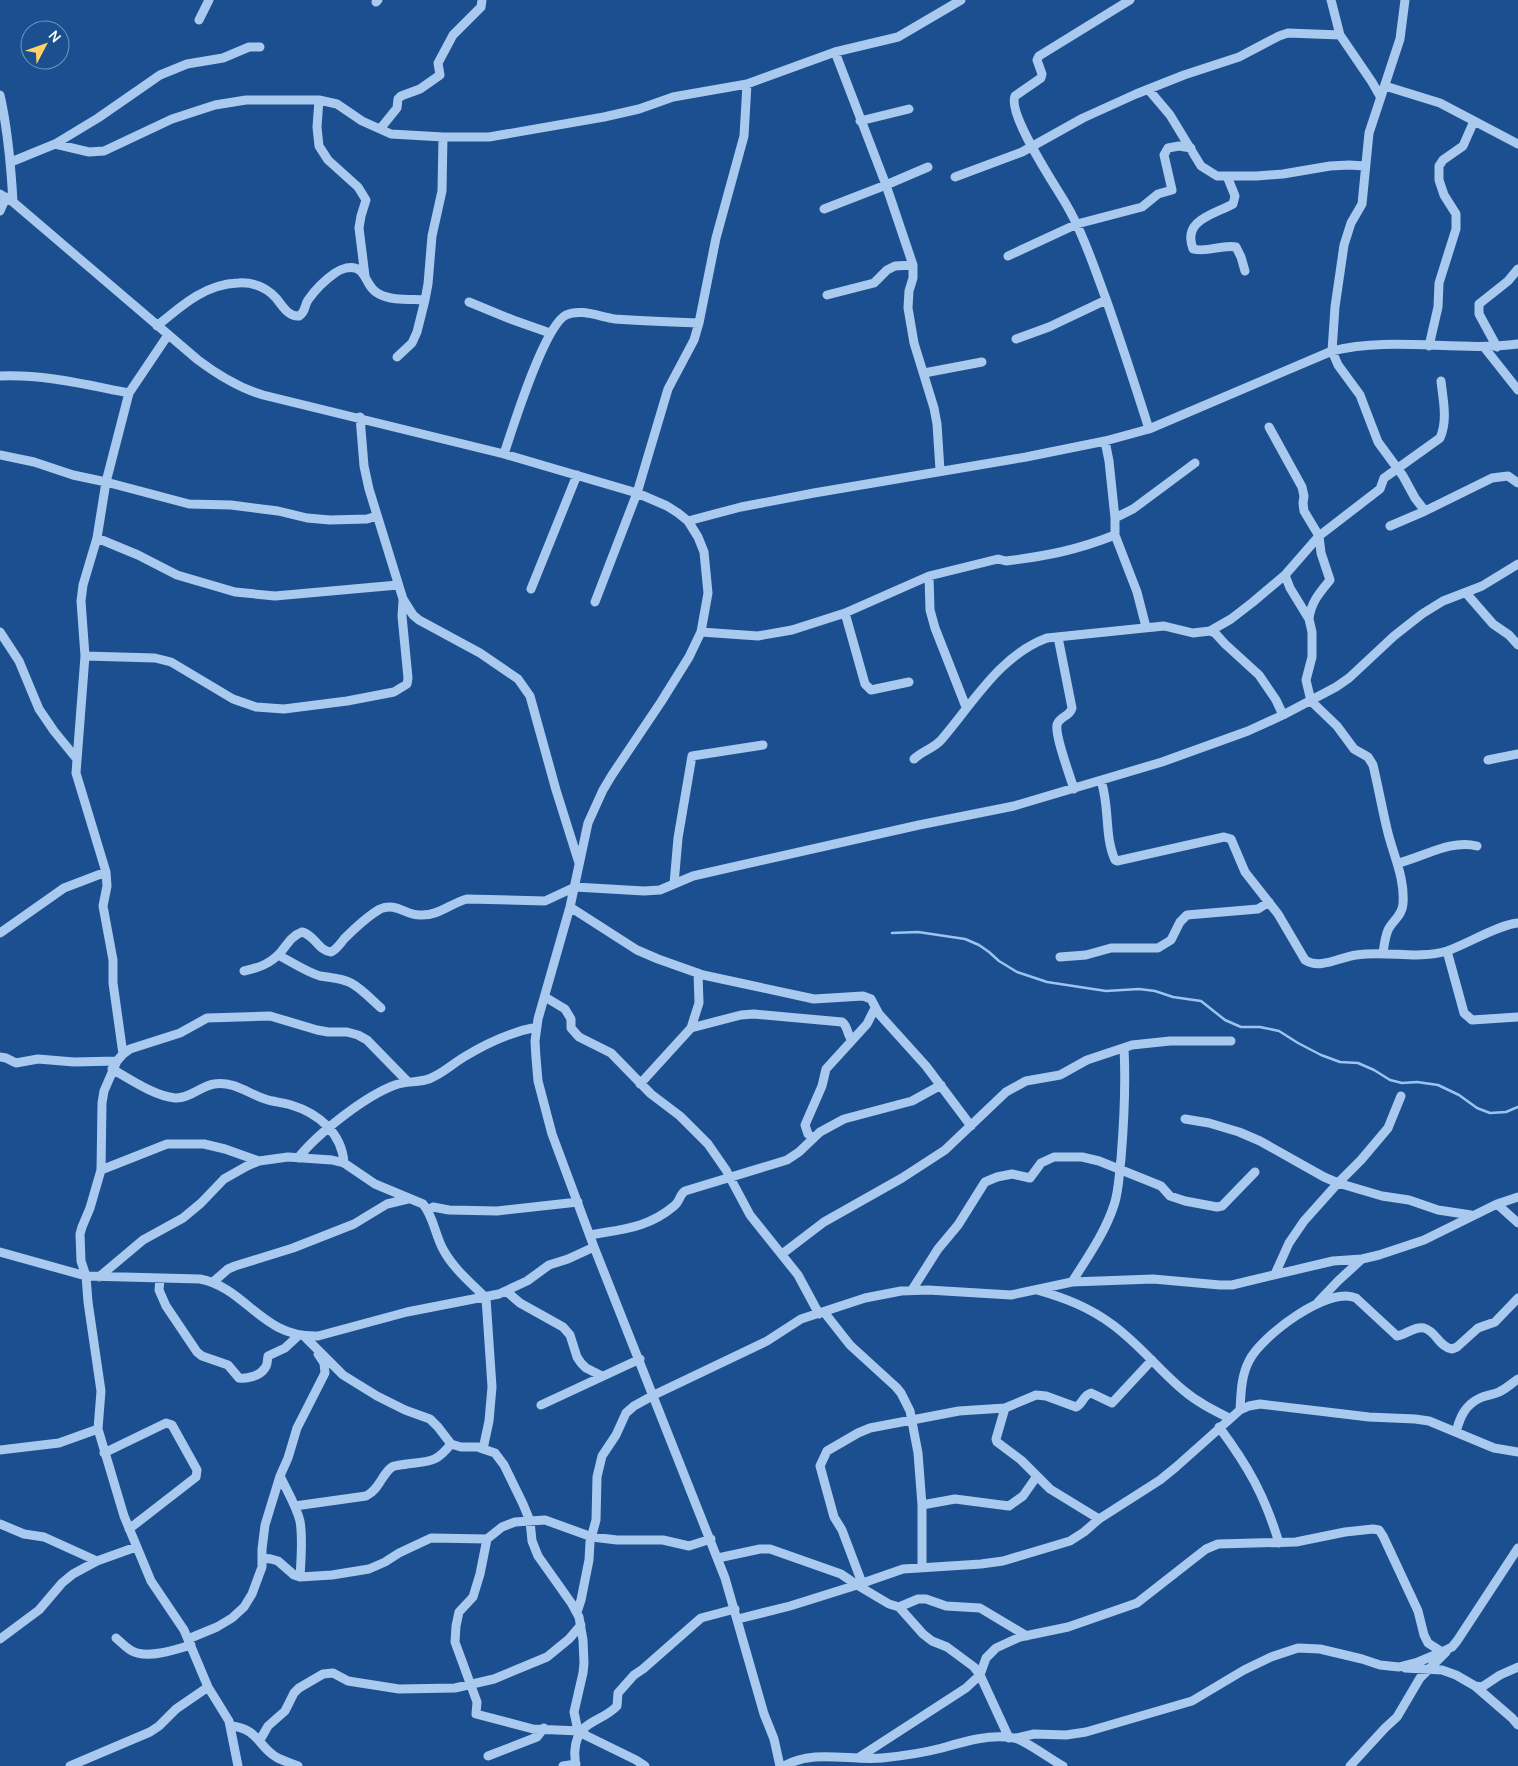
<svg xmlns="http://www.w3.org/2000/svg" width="1518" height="1766" font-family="Manrope,sans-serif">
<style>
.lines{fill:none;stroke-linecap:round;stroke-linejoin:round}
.stream{stroke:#9cc4f0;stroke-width:2.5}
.minor{stroke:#a9c9ee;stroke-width:9}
</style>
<rect width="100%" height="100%" fill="#1b4f8f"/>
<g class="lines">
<!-- stream -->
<path class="stream" d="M892,933L918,932L965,939L979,945L989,952L999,961L1017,972L1047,982L1106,991L1139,989L1155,991L1173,997L1201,1001L1225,1020L1241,1027H1260L1279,1031L1298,1043L1321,1055L1340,1062L1358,1063L1374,1070L1390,1080L1402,1083L1417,1082L1438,1085L1459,1095L1477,1108L1490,1113L1506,1112L1518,1107"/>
<!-- minor -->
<path class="minor" d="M1130,0L1039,56L1037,60L1042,74L1041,78L1015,96C1007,114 1055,185 1066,204C1083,233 1094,267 1106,299C1121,342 1135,385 1149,429
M1331,0L1340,35L1372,82L1380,96
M1405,0L1400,39L1369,133L1362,204L1351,223L1344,245L1335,307L1332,351L1338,365L1360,395L1378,442L1403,476L1415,498L1425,511
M376,2L378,0
M199,20L209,0
M835,52L886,185L913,265V278L909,291L908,308L914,343L934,408L937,424L940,470
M1385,86L1440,103L1518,144
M1148,89L1170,115L1201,166L1217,176H1257L1283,174L1330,166L1349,165L1365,166
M0,95C8,130 11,166 13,202
M319,100L317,127L319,146L328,160L358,187L366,200L361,216L359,228L365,276
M860,121L909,109
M380,129L397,108L398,99L401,96L420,89L440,75L438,63L453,35L481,7L482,0
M55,144L98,118L160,75L187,64L223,58L249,47H260
M11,162L55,144L89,152L104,151L172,119L215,105L246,100H319L337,104L362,121L391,134L443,137H489L604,117L639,109L673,97L747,84L835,52L898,37L961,0
M1227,176L1235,196L1233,204C1213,215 1182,220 1193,249C1208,253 1222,244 1236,247L1241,257L1245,271
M955,177L1022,152L1083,118L1136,94L1184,75L1239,57L1279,36L1288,33L1340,35
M0,194L13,202L198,360C218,375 239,388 263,395L504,454L637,493L667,506L678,513L688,521L698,537L704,552L708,593L701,632L689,657L661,702L612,775L603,790L588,823L570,907L538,1019L535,1041L536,1058L538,1081L552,1134L594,1247L725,1578L764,1714L774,1739L780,1766
M824,209L886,185L928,167
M0,211L6,197
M1008,256L1077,224L1142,207L1158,194L1172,190L1164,155L1168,148L1179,146L1191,148
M827,295L874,283L887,270L895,266L913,265
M469,302L513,320L550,333
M157,326C181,306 205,284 238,283C253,282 265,286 276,298C282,305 288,317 299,316C306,312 304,306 308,300C315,290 325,280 335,273C339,270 342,269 346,268C368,264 363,286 379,294C392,301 411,299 425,300
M1016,339L1049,327L1106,300
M1429,346L1438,307L1439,283L1456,229V214L1444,195L1439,180V166L1443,160L1463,146L1474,121
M1484,347L1518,390
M1497,347L1479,314V304L1508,281L1518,269
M397,357L412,343L417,332L425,300L428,284L432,236L442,191L443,137
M924,373L982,362
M0,376C44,374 87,385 129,393
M360,417L364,466L369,489L403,599L413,615L419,620L480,653L518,679L530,696L556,790L579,863
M1269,427L1302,487L1304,496L1303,503L1304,511L1319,536L1321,553L1330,580C1320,592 1311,602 1309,619
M1105,441L1109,461L1115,518V535L1137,592L1146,627
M504,454C513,427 544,326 566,315C581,308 600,317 615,319C643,321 671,322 699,323
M0,455L34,462L73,475L106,482L189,504L231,505L278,511L307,518L330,520L367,519L377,516
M1115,518L1133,509L1195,463
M688,521L741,507L814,493L1026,457L1105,441L1149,429L1332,351C1392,336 1457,352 1518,344
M1390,526L1425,511L1492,478L1508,476L1518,483
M97,538L138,555L177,575L235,592L275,596L398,585
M1285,575L1290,588L1309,619L1312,632V657L1306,680L1311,701L1337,726L1354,749L1368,757L1373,765C1378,786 1382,808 1387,829C1393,855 1405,877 1403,904C1402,916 1393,920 1388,930C1385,937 1384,946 1383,953
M929,576L930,610L935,628L966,707
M531,589L577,475
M1466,593L1493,624L1509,635L1518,645
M595,602L637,493L668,389L694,340L699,323L716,238L744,136L747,84
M845,613L865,684L871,690L909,682
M1210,631L1231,619L1253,602L1285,575L1319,536L1380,489L1384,478L1387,476L1440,438C1448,420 1443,400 1441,381
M0,632L19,661L39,709L54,731L76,758
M701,632L758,636L792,630L845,613L929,576L998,559L1006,561C1047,556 1077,550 1115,535
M1058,637L1072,708C1070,717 1059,716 1057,725C1055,736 1070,776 1074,789
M85,656L155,658L171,662L233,699L256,707L284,709L347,701L394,692L407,684L408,678L402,616L403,601
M914,759C922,751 935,748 942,739C973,703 1000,655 1047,638L1164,626L1193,633L1210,631L1215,633L1225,644L1259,675L1276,700L1283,715
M1488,760L1518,754
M1101,781C1110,806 1104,836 1115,860L1117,861L1224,837L1231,839L1245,872L1278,914L1305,960C1320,970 1340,957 1356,955C1387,950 1417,960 1447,951C1467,944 1500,924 1518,923
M1398,863C1424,857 1450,839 1477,846
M674,884L678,838L692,756L763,745
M570,907L637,950L658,959L703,975L814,999L863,996L871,999L879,1014L926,1066L971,1126
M0,933L64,888L106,872
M1447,951L1464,1013L1472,1020L1518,1017
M278,955C292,962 306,972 320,976C331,978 341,978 351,983C362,989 371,999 381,1008
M1060,957L1086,955L1111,948H1158L1171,940L1180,922L1187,915L1258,909L1269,902
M244,971C258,968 270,964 280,953C287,945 291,936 302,932C315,935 317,950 331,952C337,949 340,944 344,939C354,929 368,916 380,909C396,902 405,915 420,915C439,916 451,903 467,899L545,901L575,887L644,891L660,890L693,876L919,825L1014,806L1162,762L1248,731L1283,715L1336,687L1349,678L1394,636L1422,614L1443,601L1482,586L1518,564
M545,997L565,1009L571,1019V1028L579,1037L611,1053L651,1094L680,1116L708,1144L726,1170L750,1215L798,1275L819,1314
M691,1028L741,1015L754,1014L842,1022C848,1026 847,1035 852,1040
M123,1054L113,983V960L103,906L107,886L106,872L76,773L85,656L81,601L83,585L97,538L106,482L129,393L168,335
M0,1057L6,1058L16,1063L38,1059L74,1062L117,1061
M112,1069C130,1079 154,1096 175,1098C189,1099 201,1086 214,1084C234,1081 247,1093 265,1099C273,1102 282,1102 291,1105C318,1113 342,1133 344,1163
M640,1084L691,1028L699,1003L698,973
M1185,1119L1209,1123L1239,1132L1260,1141L1324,1177L1338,1183L1382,1196L1409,1200L1438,1210L1471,1215
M813,1137L808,1134L805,1125L822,1086L826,1069L867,1024L875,1008
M298,1158C317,1134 365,1096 395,1085C408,1080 423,1084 435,1076C445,1071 454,1063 464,1057C487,1043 510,1032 537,1027
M101,1170L167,1144H204L225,1149L259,1161
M1497,1204L1518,1223
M428,1210L433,1207L449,1210L497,1211L578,1202
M590,1235C623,1229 648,1228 674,1206C680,1202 679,1195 685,1191L787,1160L799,1152L820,1132L844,1119L912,1101L941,1085
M0,1252L86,1276L200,1279C247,1288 261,1338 318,1336L407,1312L499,1294L527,1281L549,1265L568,1259L594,1247
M782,1254L824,1222L902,1178L945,1150L1006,1092L1026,1081L1060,1075L1087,1060L1132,1045L1170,1041H1231
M1275,1274L1289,1243L1304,1221L1338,1183L1361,1160L1388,1128L1401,1096
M99,1277L143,1240L183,1218L201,1203L224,1179L247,1166L259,1161L288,1157L332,1160L344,1163L375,1184L423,1204C434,1217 435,1236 444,1251C454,1269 471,1283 486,1298L492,1387L489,1421L483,1449
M160,1279L159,1290L166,1306L197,1352L202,1356L228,1365L239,1378C247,1379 260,1376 265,1368C268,1365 267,1360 268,1356L285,1348L299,1335
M213,1282L228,1269L235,1266L293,1248L354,1224L387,1204L408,1199
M1072,1282C1087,1258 1105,1233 1114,1205C1119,1191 1119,1174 1121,1159C1124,1122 1126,1085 1124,1048
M912,1290L938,1249L958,1225L985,1182L997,1177L1012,1174L1030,1178L1041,1163L1054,1157H1082L1099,1161L1161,1186L1170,1196L1185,1201L1217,1207L1222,1206L1255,1172
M1037,1290C1065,1298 1089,1307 1113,1325C1139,1344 1159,1370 1183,1390C1197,1402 1213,1410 1229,1418
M506,1291L520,1303L563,1327L570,1335L577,1357L581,1363L586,1368L602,1376
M1318,1302L1338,1281L1362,1259
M824,1312L850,1345L896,1387L901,1393L910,1411L918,1453L922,1505V1567
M304,1336L343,1375L377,1396L405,1410L430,1419L438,1427L451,1444L461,1447H478L483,1449L495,1453L504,1465L523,1504L530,1521L532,1541L538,1556L572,1604L579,1617L583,1640L584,1663L583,1673L574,1712L577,1726L580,1731L587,1736L636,1760L645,1766
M541,1405L640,1359
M1005,1408L996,1439L997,1442L1021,1460L1050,1489L1099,1519
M1240,1410C1241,1394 1241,1376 1249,1361C1261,1336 1329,1285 1356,1298L1397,1336C1405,1335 1415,1326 1424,1328C1436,1331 1439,1347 1452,1349L1457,1347L1478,1328L1495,1322L1518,1298
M1219,1427C1248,1466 1265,1496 1279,1543
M1456,1432C1460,1417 1465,1405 1480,1398C1486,1395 1493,1395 1499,1392C1506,1389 1512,1383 1518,1379
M0,1450L59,1443L98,1429
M104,1453L166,1423L172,1425L197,1470L196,1477L129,1529
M280,1476C287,1491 296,1505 300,1521C303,1539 301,1559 300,1577
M922,1505L955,1499L1009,1506L1023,1496L1037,1476
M295,1506L366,1496C380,1489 381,1475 392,1467C396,1465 402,1465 407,1464C430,1461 436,1463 451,1444
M0,1524L24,1534L44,1537L97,1561
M487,1539L480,1574L473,1597L459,1612L456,1626L455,1642L477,1702L476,1714L533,1729L580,1731
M262,1558L271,1559L278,1561L294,1575L300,1577L332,1575L369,1569L385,1562L399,1553L431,1538L487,1539L502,1527L515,1522L545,1520L592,1537L617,1540H663L689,1546L711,1539
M718,1558L760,1549H770L841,1574L857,1585L903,1569L981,1564L1003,1561L1070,1541L1084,1532L1099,1519L1160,1480L1176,1467L1240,1410L1249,1406L1260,1404L1369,1417L1415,1419L1429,1421L1494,1448L1518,1452
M862,1583L842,1530L834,1517L820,1466L827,1451L858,1433L870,1428L959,1411L1005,1408L1036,1395L1046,1396L1076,1407C1083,1404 1083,1395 1091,1393L1112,1403L1152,1360
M899,1607L918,1599H926L946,1606L980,1608L1027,1636
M577,1612L581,1600L589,1560L590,1542L596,1520L597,1477L602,1456L616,1435L626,1413L634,1406L654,1395L767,1341L801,1319L865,1298L901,1291L928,1290L1011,1295L1072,1282L1153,1279L1220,1285H1232L1333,1261L1362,1259L1379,1255L1424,1240L1497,1204L1518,1197
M738,1619L790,1606L857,1585L889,1604L899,1607L923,1634L932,1641L947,1647L974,1667L980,1675L1009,1738
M116,1638C121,1642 126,1648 132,1651C147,1659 175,1650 191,1645
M0,1639L39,1610L62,1583L73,1574L97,1561L136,1547
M188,1639L217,1627L232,1618L244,1607L252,1594L262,1567V1549L265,1525L280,1476L288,1458L297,1428L325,1373L324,1363L318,1354
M1405,1668L1442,1670L1456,1675L1475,1686L1482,1687L1500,1675L1518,1667
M1475,1686L1512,1718L1518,1725
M232,1726C258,1729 258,1746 276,1757C283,1761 291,1763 298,1766
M1016,1738L1034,1734L1066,1735L1086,1732L1192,1701L1244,1670L1271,1657L1298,1648L1320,1649L1362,1659L1380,1665L1399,1667L1418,1662L1442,1652L1452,1647L1457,1641L1518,1548
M260,1740L268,1726L285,1711L294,1693L299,1688L323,1674L333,1673L348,1681L399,1689L455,1688L494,1679L547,1657L569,1639L581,1625
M488,1756L537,1737L544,1728
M858,1758L966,1688L980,1675L986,1658L996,1648L1020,1637L1068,1627L1137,1603L1206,1549L1218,1544L1296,1542L1345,1532L1373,1529L1379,1530L1383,1536L1418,1611L1424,1635L1428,1643L1442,1652
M70,1766L150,1732L159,1726L176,1709L208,1687
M238,1766L229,1721L208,1687L184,1630L151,1581L124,1516L98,1429L101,1391L88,1302L86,1276L81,1261L80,1234L82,1227L90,1208L101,1170L102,1103L104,1091L117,1061L123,1054L130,1049L180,1033L207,1018L270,1016L317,1030L328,1032H347L358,1035L367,1040L408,1082
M563,1766L576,1764
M575,1766C576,1760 574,1755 575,1750C577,1720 601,1723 617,1706L618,1693L634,1675L643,1669L701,1618L735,1609
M784,1766C814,1749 849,1761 882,1758C902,1756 923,1753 942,1748C966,1741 989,1734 1014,1738C1024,1739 1051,1760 1063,1766
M1350,1766L1385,1728L1397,1717L1420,1678L1446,1652"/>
</g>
<!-- north arrow -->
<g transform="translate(45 45) rotate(49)"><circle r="24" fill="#1b4f8f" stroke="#7695bc"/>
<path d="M0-4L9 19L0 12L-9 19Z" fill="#ffd166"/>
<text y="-8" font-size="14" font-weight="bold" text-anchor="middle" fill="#ffffff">N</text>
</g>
</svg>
